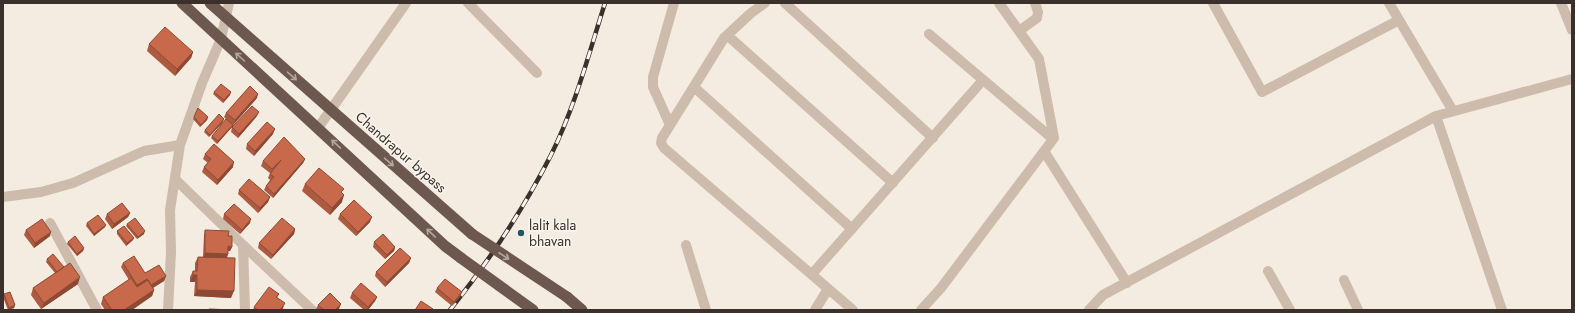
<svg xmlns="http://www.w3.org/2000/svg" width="1575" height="313" font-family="Jost,sans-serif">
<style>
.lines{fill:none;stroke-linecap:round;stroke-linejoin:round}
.minor{stroke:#cdbbac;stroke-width:10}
.trunk{stroke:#6c584f;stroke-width:11}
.rail-casing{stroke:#3b302b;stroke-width:4.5}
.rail{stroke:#fbf5ee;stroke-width:3;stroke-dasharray:9;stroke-linecap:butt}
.trunk-bridge{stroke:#6c584f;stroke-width:11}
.wall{fill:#ac5a40}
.shaded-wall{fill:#8c4a34}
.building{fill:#c8694b;stroke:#8c4a34}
.oneway{stroke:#b4a69e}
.poi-dot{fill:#1f5a5e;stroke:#fbf5ee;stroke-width:1.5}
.labels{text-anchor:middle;stroke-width:3;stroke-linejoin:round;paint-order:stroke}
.street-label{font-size:14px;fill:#3b302b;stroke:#fbf5ee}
.poi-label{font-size:14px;fill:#3b302b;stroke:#fbf5ee;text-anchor:start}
</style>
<rect width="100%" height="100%" fill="#f4ebe1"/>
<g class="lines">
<!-- minor -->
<path class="minor" d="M468,3L537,73
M765,3L751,13L724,38L662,138L661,143L664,148L853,310
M785,3L933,138
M1213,3L1262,92L1399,20
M1389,3L1453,111
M1561,3L1572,30
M1019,31L1037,18L1038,12L1035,3
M929,34L1053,139
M727,35L893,183
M694,87L852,229
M1436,116L1502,310
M670,125L653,87V77L674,3
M318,128L406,3
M1044,151L1127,283
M175,179L243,245L245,310
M3,197L41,192L73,183L144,151L180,145
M50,223L97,310
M243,245L312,310
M686,245L706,310
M1268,271L1290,310
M812,274L983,80
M1344,280L1358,310
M168,310L171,252L170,210L180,145L202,83L221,39L229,3
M815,310L828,289
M921,310L941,288L1054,138L1039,59L999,3
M1089,310L1103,295L1436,116L1572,79"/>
<!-- trunk -->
<path class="trunk" d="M182,3L445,246L461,258
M210,3L472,234
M567,297L582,310"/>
<defs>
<path id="rail" d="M450,310C489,261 523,210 551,155C575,107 589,53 605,3"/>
</defs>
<!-- rail casing -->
<use href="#rail" class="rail-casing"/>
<!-- rail -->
<use href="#rail" class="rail"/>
<!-- trunk-bridge -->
<path class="trunk-bridge" d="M472,234L567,297
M461,258L533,310"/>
</g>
<!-- wall -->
<path class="wall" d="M149,44L193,52L191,58L175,76L147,51Z
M214,92L230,95L223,103L213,94Z
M257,98L233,125L232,127L217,144L211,138L212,136L229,122L224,117L226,113Z
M198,108L208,117L207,120L200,127L193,119Z
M257,116L238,138L231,132L232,127Z
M223,122L209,137L204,132L205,130Z
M273,134L254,156L246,149L247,144Z
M205,154L233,167L217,185L202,172L204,167L208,163L203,159Z
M305,159L303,163L273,198L264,190L266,186L270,180L268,178L270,173L261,166L263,161Z
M305,184L342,194V202L330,215L302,191Z
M239,190L270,197L268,202L258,213L238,194Z
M130,213L128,217L112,229L105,219L107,214Z
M224,214L250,223L240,234L223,219Z
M340,214L370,222L356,236L338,219Z
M87,223L105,227L94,236L86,226Z
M127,224L144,234L137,239L126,226Z
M295,229L294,234L271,259L258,248L259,243Z
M26,230L50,236L34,248L24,235Z
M205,230L228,236L232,247L230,251H228V254L227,258L231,298L194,296L195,282H190V277L193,271H195V263L198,257H203L204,235Z
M117,231L133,240L126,246L117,234Z
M68,242L84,248L83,251L77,256L67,244Z
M374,242L395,247L394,251L385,259L373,247Z
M411,258L409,263L385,287L375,276L376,272Z
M47,259L78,284L41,309L31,295L33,288L55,273L46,262Z
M123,263L145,273L166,276L164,281L153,288L154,290L152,296L132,310H105L101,304L103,297L129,280L121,267Z
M437,288L460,297L452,306L435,292Z
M352,293L377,297L375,301L368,310H364L350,298Z
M4,294L15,305L14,308L8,310L3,297Z
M279,294L277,298L283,308L282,310H253L254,307Z
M318,305L339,309L338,310H317L316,309Z"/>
<!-- shaded-wall -->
<path class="shaded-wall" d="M193,52L191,58L175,76L177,69Z
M231,92L230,95L223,103L224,100Z
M258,94L257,98L233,125L235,120Z
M259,112L257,116L238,138L239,134Z
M208,117L207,120L200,127L201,125Z
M224,119L223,122L209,137L210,135Z
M233,125L232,127L217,144L218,141Z
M275,129L273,134L254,156L255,151Z
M305,159L303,163L273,198L274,194Z
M234,162L233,167L217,185L218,180Z
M344,195L342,202L330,215L332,208Z
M270,197L268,202L258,213L260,208Z
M130,213L128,217L112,229L114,224Z
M372,217L370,222L356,236L358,232Z
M251,219L250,223L240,234L242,230Z
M106,225L105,227L94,236V234Z
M295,229L294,234L271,259L273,255Z
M145,231L144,234L137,239L138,237Z
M51,232L50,236L34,248L35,243Z
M134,238L133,240L126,246L127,243Z
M228,246L232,247L230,251H226Z
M395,247L394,251L385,259L387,255Z
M84,248L83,251L77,256V254Z
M205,253L228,254L226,258H203Z
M411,258L409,263L385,287L387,282Z
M193,275H197L195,282H190Z
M166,276L164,281L149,290L151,286Z
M80,277L78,284L41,309L44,303Z
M147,279L145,283L135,290L137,285Z
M154,290L152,296L132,310H124Z
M197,290L234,291L231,298L194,296Z
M462,292L460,297L452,306L454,302Z
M377,297L375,301L368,310H367L368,307Z
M285,303L283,308L282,310H280Z
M341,304L339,309L338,310H335Z
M15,305L14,308L8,310L9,308Z"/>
<!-- building -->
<path class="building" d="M165,27L193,52L177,69L149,44Z
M221,84L231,92L224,100L214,92Z
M250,86L258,94L235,120L226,113Z
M252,106L259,112L239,134L232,127Z
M198,108L208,117L201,125L194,117Z
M219,114L224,119L210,135L205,130Z
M226,119L233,125L218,141L212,136Z
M267,122L275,129L255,151L247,144Z
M284,137L305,159L274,194L266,186L274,177L270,174L281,160L272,169L263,161Z
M214,144L234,162L218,180L204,167L211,159L205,154Z
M319,168L344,189L341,192L344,195L332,208L305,184Z
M249,179L270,197L260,208L239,190Z
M354,200L372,217L358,232L340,214Z
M122,203L130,213L114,224L107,214Z
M234,204L251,219L242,230L224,214Z
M98,215L106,225L94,234L87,223Z
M135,218L145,231L138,237L127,224Z
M282,218L295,229L273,255L259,243Z
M42,219L51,232L35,243L26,230Z
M124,226L134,238L127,243L117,231Z
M205,230L229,231L228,236H232V247L228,246V254L205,253Z
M383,234L395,247L387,255L374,242Z
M75,236L84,248L77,254L68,242Z
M400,248L411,258L387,282L376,272Z
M53,254L64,267L57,272L47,259Z
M134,256L145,273L159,265L166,276L151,285L147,279L137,285L123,263Z
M198,257L235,258L234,291L197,290V275H193V271H197Z
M70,263L80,277L44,303L33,288Z
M131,278L137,287L148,280L154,290L124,310H112L103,297Z
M445,279L462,292L454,302L437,288Z
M361,283L377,297L368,307L352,293Z
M269,287L279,294L276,297L285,303L280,310H258L254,307Z
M10,292L15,305L9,308L4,294Z
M330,293L341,304L335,310H324L318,305Z
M421,301L433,309L432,310H415Z
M209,309L234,310H209Z"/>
<!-- one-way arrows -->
<defs><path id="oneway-shaft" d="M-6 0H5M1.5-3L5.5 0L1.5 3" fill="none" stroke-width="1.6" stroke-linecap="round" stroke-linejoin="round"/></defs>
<g class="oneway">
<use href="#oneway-shaft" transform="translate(240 57) rotate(-138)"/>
<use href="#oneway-shaft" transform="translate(292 76) rotate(41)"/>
<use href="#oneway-shaft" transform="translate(336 144) rotate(-137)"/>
<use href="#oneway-shaft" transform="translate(389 162) rotate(41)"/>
<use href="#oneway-shaft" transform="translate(431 233) rotate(-136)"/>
<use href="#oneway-shaft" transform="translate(504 256) rotate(33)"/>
</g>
<!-- markers -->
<circle class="poi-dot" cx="521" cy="233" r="4"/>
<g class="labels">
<!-- street labels -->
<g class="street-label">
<text transform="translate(401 152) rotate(41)" y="5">Chandrapur bypass</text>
</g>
<!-- poi labels -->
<g class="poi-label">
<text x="529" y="230">lalit kala<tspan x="529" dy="16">bhavan</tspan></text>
</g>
</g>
<!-- border -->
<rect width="1575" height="313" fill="none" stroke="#3b302b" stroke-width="8"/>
</svg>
